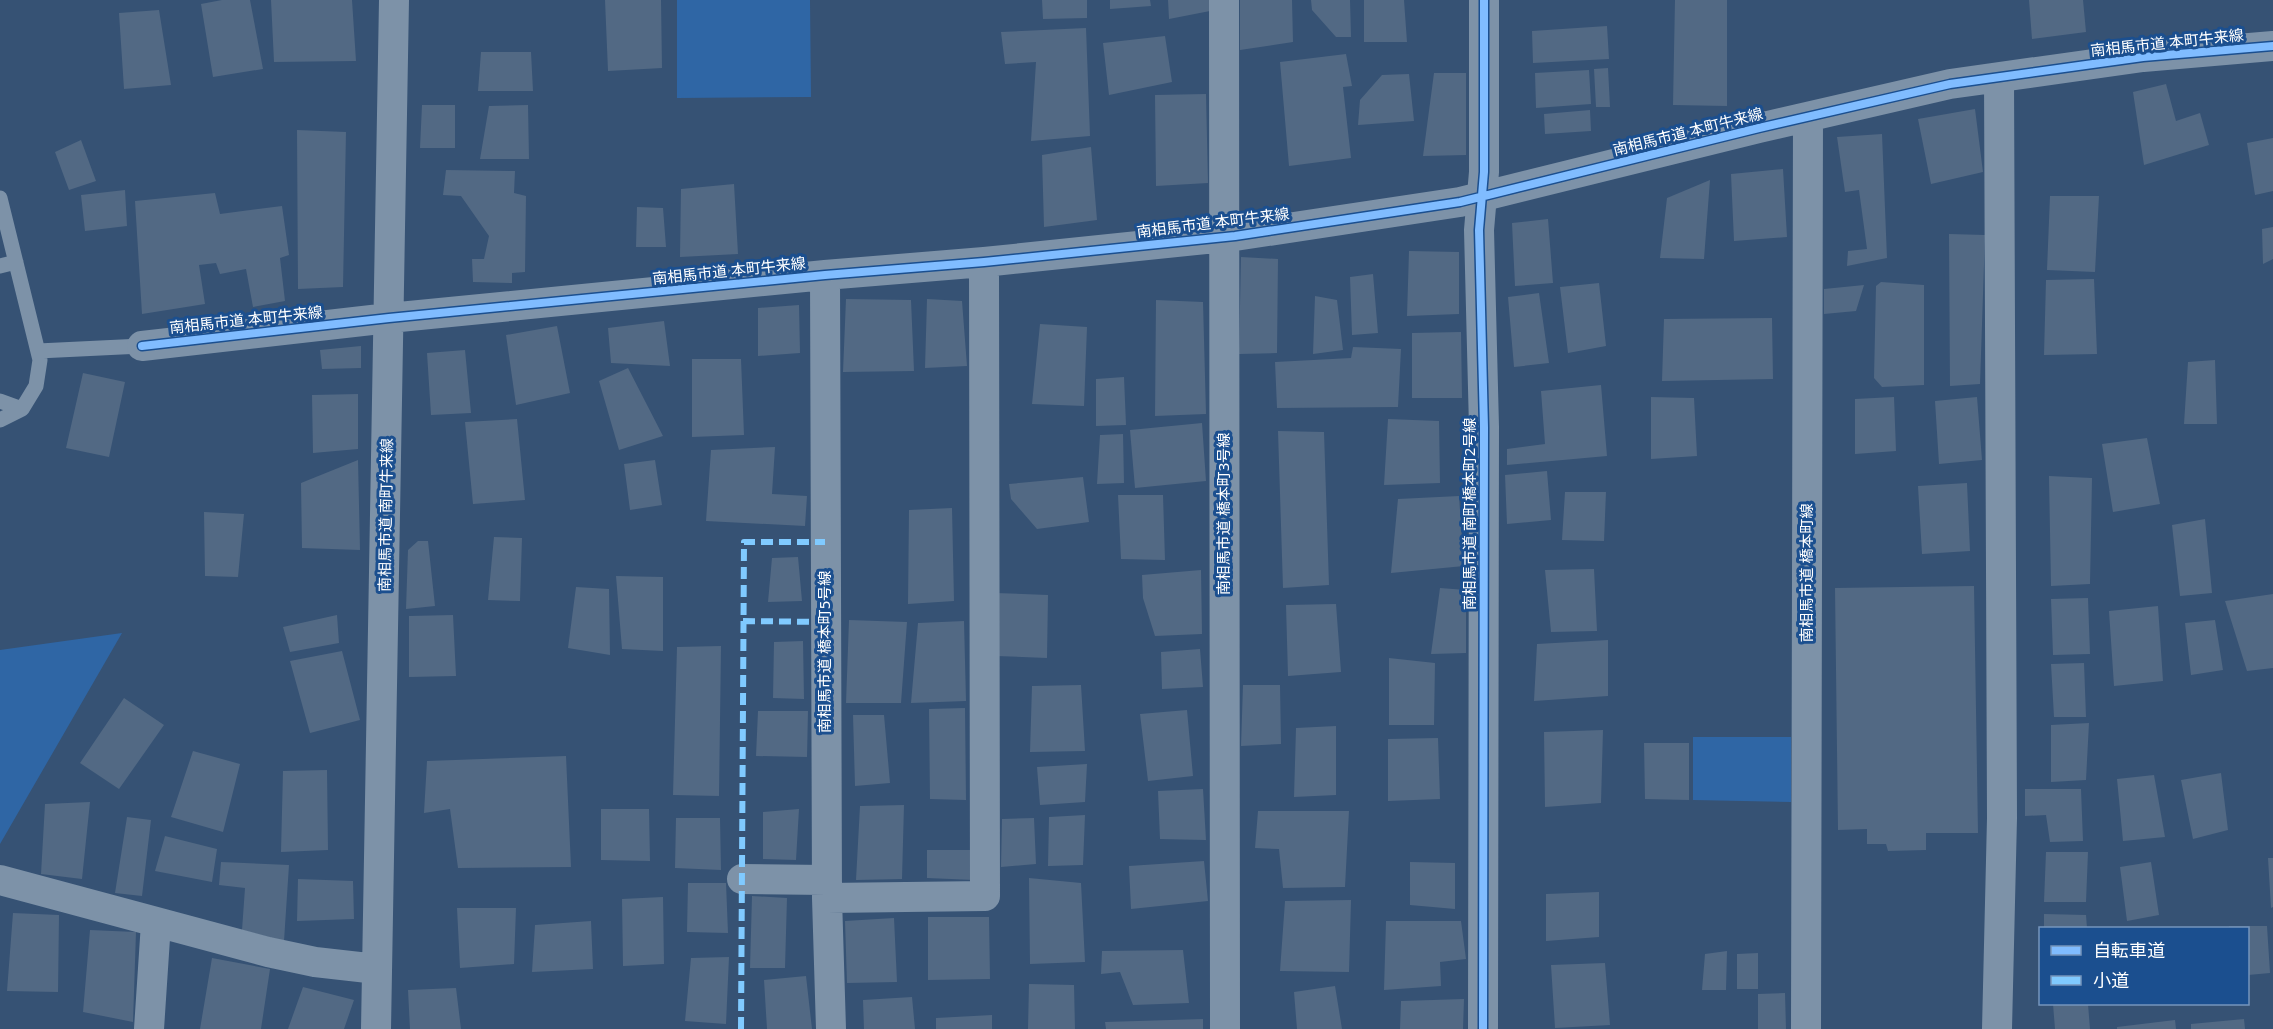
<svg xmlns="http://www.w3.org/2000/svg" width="2273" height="1029" font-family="'Noto Sans','Noto Sans JP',sans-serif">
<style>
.grass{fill:#2f66a5}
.building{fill:#526984}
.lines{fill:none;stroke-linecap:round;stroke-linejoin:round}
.lane{stroke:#7d92a8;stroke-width:15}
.street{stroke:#7d92a8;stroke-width:30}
.quiet{stroke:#80caff;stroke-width:6;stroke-dasharray:12 6;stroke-linecap:butt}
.cycleway-casing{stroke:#1b4f8f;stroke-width:11}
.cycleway{stroke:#80bcff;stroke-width:8}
.labels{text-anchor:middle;stroke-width:6;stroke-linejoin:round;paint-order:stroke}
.street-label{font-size:15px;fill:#fff;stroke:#1b4f8f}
</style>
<rect width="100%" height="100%" fill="#365274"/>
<!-- grass -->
<path class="grass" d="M677,0H810L811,97L677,98Z
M122,633L0,844V650Z
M1693,737H1791V802L1693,800Z"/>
<!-- building -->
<path class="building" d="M222,0H250L263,69L213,77L201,4Z
M271,0H352L356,61L274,62Z
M605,0H661L662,68L608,71Z
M1042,0H1087V18L1043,19Z
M1110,0H1150L1151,6L1110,9Z
M1168,0H1210V11L1169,19Z
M1240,0H1292L1293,42L1240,50Z
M1311,0H1350L1351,37H1336L1312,10Z
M1364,0H1404L1407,42H1364Z
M1675,0H1727V106L1673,105Z
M2029,0H2083L2086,32L2032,39Z
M159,10L171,85L124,89L119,13Z
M1607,26L1609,59L1533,63L1532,31Z
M1086,28L1090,136L1031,141L1036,62L1005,64L1001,32Z
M1165,36L1172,82L1109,95L1103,43Z
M481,52H531L533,91H478Z
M1346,54L1352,86L1343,87L1351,158L1289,166L1280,62Z
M1608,68L1610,107H1596L1594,69Z
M1589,70L1591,104L1536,108L1535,73Z
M1434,73H1466V155L1423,156Z
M1409,74L1414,121L1358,125L1360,100L1382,75Z
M2166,84L2176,121L2200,113L2209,145L2144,165L2133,92Z
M1206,94L1208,183L1156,186L1155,95Z
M422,105H455V148H420Z
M528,105L529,159H480L489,106Z
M1975,109L1983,172L1931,184L1918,119Z
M1590,110L1591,131L1545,134L1544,114Z
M297,130L346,132L343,287L298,289Z
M1882,134L1887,258L1847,266L1848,251L1867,249L1859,190L1845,192L1837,137Z
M2273,138V191L2255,195L2247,143Z
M81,140L96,181L69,190L55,152Z
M1091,147L1097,220L1044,227L1042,155Z
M1783,169L1787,237L1734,241L1731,174Z
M446,170L515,171L514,193L526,196L525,272L512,273V283L473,282L472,259H484L489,236L461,196L443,195Z
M1710,180L1704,259L1660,258L1667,198Z
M734,184L738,254L680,257L681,189Z
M125,190L127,226L85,231L81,195Z
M215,193L220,214L282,206L289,255L280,258L285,301L253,307L246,269L220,274L216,263L199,265L205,304L142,314L135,201Z
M2050,196H2099L2095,272L2047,270Z
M637,207L663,208L666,247H636Z
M1548,219L1553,283L1515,286L1512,223Z
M2273,227V259L2263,264L2262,229Z
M1949,234L1985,235L1980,384L1950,386Z
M1409,251L1459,252V314L1407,316Z
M1241,257L1278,259L1277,353L1239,354Z
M1373,274L1378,333L1352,335L1350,277Z
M2094,279L2097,354L2044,355L2046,280Z
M1881,282L1924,285V385L1882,387L1874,378L1876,286Z
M1599,283L1606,346L1568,353L1560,287Z
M1864,285L1856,311L1824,314V289Z
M1539,293L1549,363L1514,367L1508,297Z
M1315,296L1337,300L1343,350L1313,354Z
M846,299L911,300L914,371L843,372Z
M927,299L962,301L967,366L925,368Z
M1156,300L1203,302L1206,414L1155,416Z
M799,305L800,353L758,356V308Z
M1772,318L1773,379L1662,381L1664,319Z
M664,321L670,366L611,363L608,328Z
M1040,324L1087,327L1084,406L1032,404Z
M557,326L570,393L516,405L506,335Z
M1461,332L1462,398H1412V333Z
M361,346V368L322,369L320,350Z
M1353,347L1401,349L1398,407L1277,408L1275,362L1351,358Z
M465,350L471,413L431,415L427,353Z
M692,359H741L744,435L692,437Z
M2215,360L2217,424H2184L2188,362Z
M628,368L663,436L619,450L599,381Z
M83,373L125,382L109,457L66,448Z
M1124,377L1126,425L1096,426V379Z
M1601,385L1607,456L1507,465V449L1545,444L1541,391Z
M358,394V449L313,453L312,395Z
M1651,397L1694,398L1697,456L1651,459Z
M1894,397L1896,451L1855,454V399Z
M1977,397L1982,460L1939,464L1935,401Z
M517,419L525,500L473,504L465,422Z
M1388,419L1439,421L1440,483L1384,485Z
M1202,423L1206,481L1135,488L1130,430Z
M1278,431L1324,432L1329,585L1283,588Z
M1123,434L1124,483L1097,484L1100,435Z
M2147,438L2160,504L2113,512L2102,444Z
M775,447L772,494L807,496L805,526L706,521L711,450Z
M358,460L360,550L302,548L301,483Z
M655,460L662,505L630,510L624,464Z
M1547,471L1551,520L1507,524L1505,475Z
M2049,476L2092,478L2090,584L2051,586Z
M1083,477L1089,522L1037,529L1011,499L1009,484Z
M1967,483L1970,551L1922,554L1918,486Z
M1565,492H1606L1604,541L1562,540Z
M1118,495H1163L1165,560L1121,559Z
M1459,496L1464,566L1391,573L1398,499Z
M952,508L954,601L908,604L909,510Z
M204,512L244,514L238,577L205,576Z
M2205,519L2212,593L2180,596L2172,525Z
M494,537L522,538L520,601L488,600Z
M418,541H428L435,606L406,609L408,550Z
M798,557L802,601L768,602L772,558Z
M1594,569L1597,631L1551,632L1545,570Z
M1201,570L1202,634L1155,636L1143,598L1142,575Z
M616,576L663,577V651L622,649Z
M1974,586L1978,833H1926V850L1888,851L1886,844H1867V829L1838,830L1835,588Z
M576,587L609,589L610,655L568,648Z
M1440,588L1466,590V653L1431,654Z
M995,593L1048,595L1047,658L996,656Z
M2273,594V668L2247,671L2225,601Z
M2088,598L2090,654L2053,655L2051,599Z
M1336,604L1341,672L1288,676L1286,605Z
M2158,606L2163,681L2114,686L2109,611Z
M337,615L339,643L290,652L283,627Z
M453,615L456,676L409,677V616Z
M849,620L907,622L901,703H846Z
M2215,620L2223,670L2191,675L2185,623Z
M964,621L966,701L911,703L918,623Z
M1608,640V696L1534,701L1537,644Z
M803,641L804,699L773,698L774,642Z
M721,646L719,796L673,795L677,647Z
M1200,649L1203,687L1162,689L1161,652Z
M342,651L360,720L310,733L290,661Z
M1389,658L1435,663L1434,725H1389Z
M2084,663L2086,717H2054L2051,664Z
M1081,685L1085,751L1030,752L1032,686Z
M1243,685H1280L1281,744L1241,746Z
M124,698L164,725L119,789L80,763Z
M965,708L966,800L930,799L929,709Z
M1187,710L1193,776L1148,781L1140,714Z
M758,711H808L807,757L756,756Z
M853,715H884L890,783L855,786Z
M2089,723L2086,780L2051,782V725Z
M1336,726V795L1294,797L1296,728Z
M1603,730L1601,803L1545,807L1544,732Z
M1438,738L1440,799L1388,801V739Z
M1644,743H1689V800L1645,799Z
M193,751L240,764L223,832L171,817Z
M566,756L571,867L458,868L450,809L424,813L427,761Z
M1087,764L1085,802L1040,805L1037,767Z
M327,770L328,850L281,852L283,771Z
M2221,773L2228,830L2193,839L2181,780Z
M2154,775L2165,837L2123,841L2117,779Z
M1203,789L1206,840L1160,839L1158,791Z
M2025,789H2081L2083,841L2050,842L2046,815L2025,816Z
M90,802L82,879L41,874L45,804Z
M904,805L902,879L856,880L860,806Z
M601,809H649L650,861L601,860Z
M799,809L796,860L763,859V812Z
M1258,811H1349L1345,887L1283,888L1279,849L1255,848Z
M1085,815L1083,865L1048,866L1049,817Z
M127,817L151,820L142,896L115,893Z
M676,818H720L721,870L675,868Z
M1034,818L1036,864L1001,867L1002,819Z
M165,836L217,849L212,882L155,871Z
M927,850H970L974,880L927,878Z
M2046,852H2088L2086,902H2044Z
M2268,858H2273V907L2271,908Z
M1204,861L1208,901L1131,909L1129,866Z
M221,862L289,865L284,941L242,930L245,888L219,885Z
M1410,862L1455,863V909L1410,905Z
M2151,862L2159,915L2127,921L2120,867Z
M1029,878L1081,883L1085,962L1030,964Z
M298,879L353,881L354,919L297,921Z
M688,883H726L728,933L687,932Z
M1599,892V937L1546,941V894Z
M752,896L787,898L785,968H750Z
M663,897L664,964L623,966L622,899Z
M1351,900L1349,972L1280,971L1285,901Z
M457,908H516L514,964L460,968Z
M13,913L59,915L58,992L7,991Z
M2044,914L2086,915L2087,928H2044Z
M928,917H989L990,979L928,980Z
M894,918L897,982L847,983L845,921Z
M591,921L593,969L532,972L535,925Z
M1386,921H1461L1466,959L1440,962L1441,986L1384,990Z
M2229,926H2267L2270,973L2248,975V928H2229Z
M90,930L136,932L133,1022L83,1012Z
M1183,950L1189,1003L1133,1005L1120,972L1101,974L1102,951Z
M1727,951L1726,990H1702L1705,954Z
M1758,953V989H1737V954Z
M729,957L726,1024L685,1021L691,958Z
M212,958L270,969L261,1029H200Z
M1605,963L1610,1025L1555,1028L1551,965Z
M806,976L812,1029H767L764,980Z
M1029,984L1074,985L1075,1029H1028Z
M1335,986L1342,1029H1297L1294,992Z
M303,987L354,1000L344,1029H288Z
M456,988L461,1029H410L408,990Z
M1785,993L1786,1029H1758V994Z
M912,997L915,1029H864L863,1000Z
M1464,999L1463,1029H1400L1401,1001Z
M2053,1004H2088L2090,1029H2055Z
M992,1015V1029H936V1018Z
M1203,1019V1029H1106L1105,1022Z
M2244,1019L2245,1029H2191V1024Z
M2175,1020L2176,1029H2117V1027Z"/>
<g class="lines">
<!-- lane -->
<path class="lane" d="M0,198L40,360L36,386L22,409L0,420
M0,266L16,262
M38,351L142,346
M0,401L22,409"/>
<!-- street -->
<path class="street" d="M1224,0L1225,1029
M825,275L827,898L831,1029
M142,346L389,318L825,275L984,262L1235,236L1460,202L1759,128L1950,84L2143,57L2273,46
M742,879L826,880
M0,880L268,952L315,962L377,969
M827,898L985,896L984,262
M149,1029L156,923
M376,1029L394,0
M1483,1029L1484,427L1479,230L1484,172V0
M1806,1029L1808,117
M1997,1029L2002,818L1999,78"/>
<!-- quiet -->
<path class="quiet" d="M743,621L825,622
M741,1029L744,542H825"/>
<defs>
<path id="cycleway" d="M142,346L389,318L825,275L984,262L1235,236L1460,202L1759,128L1950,84L2143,57L2273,46
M1483,1029L1484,427L1479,230L1484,172V0"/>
</defs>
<!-- cycleway casing -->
<use href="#cycleway" class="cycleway-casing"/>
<!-- cycleway -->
<use href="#cycleway" class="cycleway"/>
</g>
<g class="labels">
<!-- street labels -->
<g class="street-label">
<text transform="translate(2167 43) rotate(-6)" y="5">南相馬市道 本町牛来線</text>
<text transform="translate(1688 132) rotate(-14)" y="5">南相馬市道 本町牛来線</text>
<text transform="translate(1213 223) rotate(-7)" y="5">南相馬市道 本町牛来線</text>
<text transform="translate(729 271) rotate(-6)" y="5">南相馬市道 本町牛来線</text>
<text transform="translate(246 320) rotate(-6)" y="5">南相馬市道 本町牛来線</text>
<text transform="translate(1224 514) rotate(-90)" y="5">南相馬市道 橋本町3号線</text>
<text transform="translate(1470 514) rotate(-90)" y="5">南相馬市道 南町橋本町2号線</text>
<text transform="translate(386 515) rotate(-89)" y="5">南相馬市道 南町牛来線</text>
<text transform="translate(1807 573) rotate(-90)" y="5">南相馬市道 橋本町線</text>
<text transform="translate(825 652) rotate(-90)" y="5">南相馬市道 橋本町5号線</text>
</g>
</g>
<!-- legend -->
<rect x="2039" y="927" width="210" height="78" fill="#1b4f8f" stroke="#7695bc" stroke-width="1.5"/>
<rect x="2051" y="946" width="30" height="9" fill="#80bcff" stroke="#7695bc" stroke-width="1.5"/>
<text x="2093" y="957" font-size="18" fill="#ffffff">自転車道</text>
<rect x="2051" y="976" width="30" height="9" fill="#80caff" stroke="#7695bc" stroke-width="1.5"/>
<text x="2093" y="987" font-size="18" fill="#ffffff">小道</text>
</svg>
